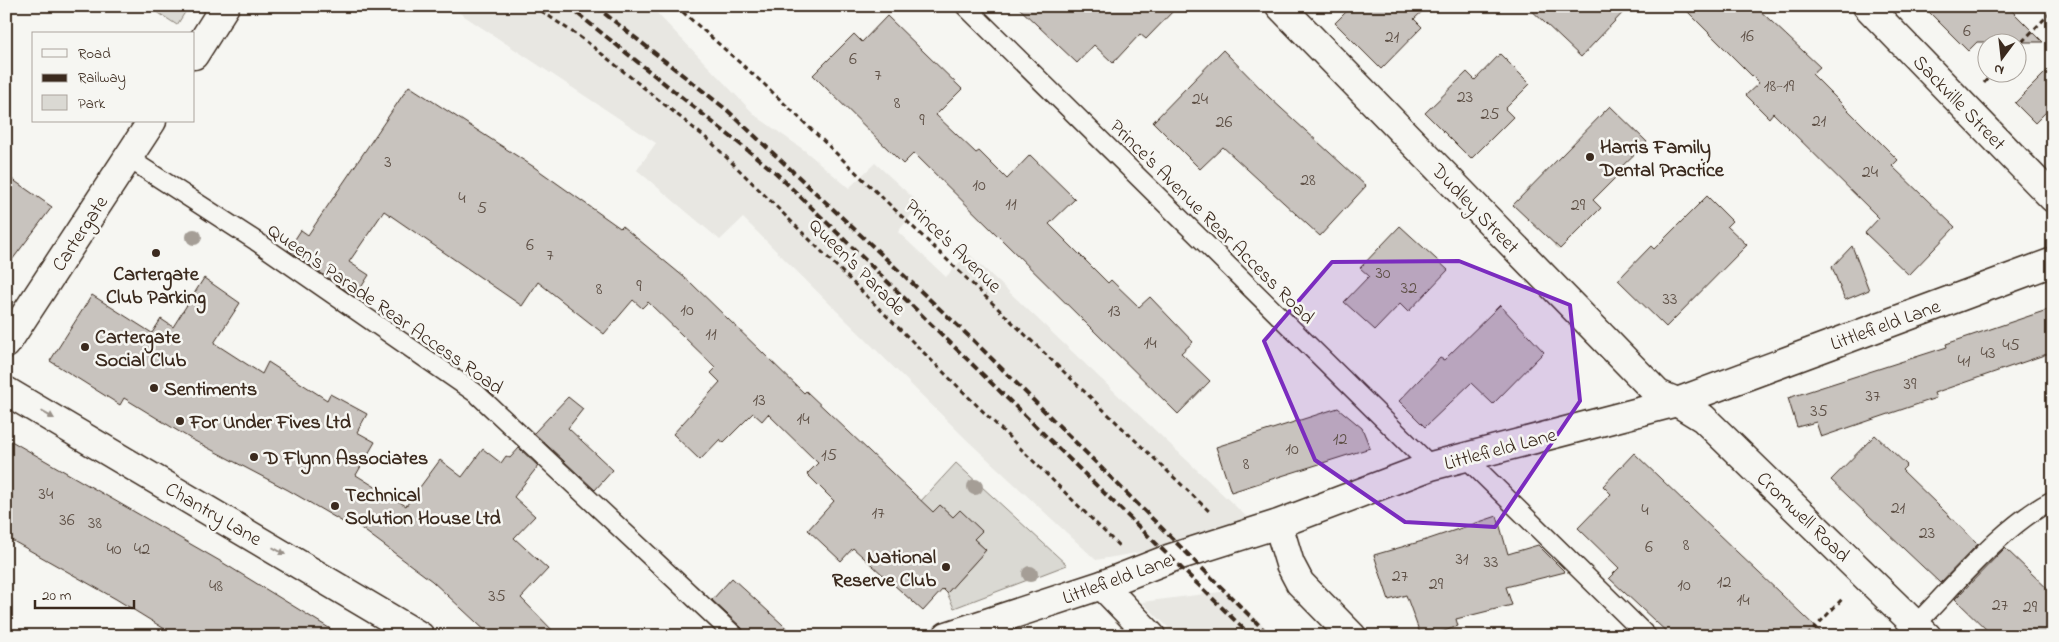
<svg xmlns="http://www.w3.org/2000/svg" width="2059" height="642" font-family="'Indie Flower',sans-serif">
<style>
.built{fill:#e8e7e2}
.green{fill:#dad9d3;stroke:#8a8278}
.building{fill:#c8c3be;stroke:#3b2a1e}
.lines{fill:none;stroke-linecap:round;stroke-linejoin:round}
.lane-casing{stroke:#3b2a1e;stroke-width:21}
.street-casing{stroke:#3b2a1e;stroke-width:31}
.primary-casing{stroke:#3b2a1e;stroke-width:31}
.path{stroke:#3b2a1e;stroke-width:3;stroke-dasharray:5 4;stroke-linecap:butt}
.lane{stroke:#f6f6f2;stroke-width:18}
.street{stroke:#f6f6f2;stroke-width:28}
.primary{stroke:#f6f6f2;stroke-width:28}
.rail{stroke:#3b2a1e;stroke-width:4;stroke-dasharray:8 4;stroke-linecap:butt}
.tree{fill:#a59e96}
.oneway{fill:#989088}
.marked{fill:#7b2cbf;fill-opacity:0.2;stroke:#7b2cbf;stroke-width:4;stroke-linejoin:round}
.poi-dot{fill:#3b2a1e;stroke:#f6f6f2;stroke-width:2}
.labels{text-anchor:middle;stroke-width:5;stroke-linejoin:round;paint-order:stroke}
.number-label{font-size:18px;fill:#5e5046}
.street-label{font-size:20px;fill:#3b2a1e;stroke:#f6f6f2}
.poi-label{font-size:20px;font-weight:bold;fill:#3b2a1e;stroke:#f6f6f2;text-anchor:start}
</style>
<rect width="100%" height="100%" fill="#f6f6f2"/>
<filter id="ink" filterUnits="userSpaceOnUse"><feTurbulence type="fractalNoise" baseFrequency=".02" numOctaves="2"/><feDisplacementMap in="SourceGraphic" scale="10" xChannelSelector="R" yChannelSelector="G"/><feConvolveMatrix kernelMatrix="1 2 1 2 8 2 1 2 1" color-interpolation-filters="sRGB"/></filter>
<g filter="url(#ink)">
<!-- built -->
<path class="built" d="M449,6H650L756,116L804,150L849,188L875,163L920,204L898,232L946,277L968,253L1252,522L1182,545L1096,560L969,442L743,218L720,240L637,170L656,143Z
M1228,591L1274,636H1177L1142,602Z"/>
<!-- green -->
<path class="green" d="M148,6H189L177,25Z
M956,463L1067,565L954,608L947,593L986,550L974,539L981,530L960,511L953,517L940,505L932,513L920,502Z"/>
<!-- building -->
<path class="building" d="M1017,6H1178L1146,39L1140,34L1113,63L1094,45L1077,63Z
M1352,6H1428L1414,19L1422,27L1381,69L1335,23Z
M1527,6H1629L1581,57Z
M1682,6H1755L1820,67L1812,74L1898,160L1892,166L1955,227L1909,275L1865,233L1879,218L1773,113L1769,118L1746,95L1759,83Z
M1923,6H2007L2043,42H1977L1968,51Z
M887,16L962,89L936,115L976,153L979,151L1007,179L1030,155L1075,199L1049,224L1108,283L1111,280L1139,307L1150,297L1193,342L1181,353L1210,381L1178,414L914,153L903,164L813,75L854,34L862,42Z
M1223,50L1270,98L1366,186L1320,236L1223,147L1200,169L1153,122Z
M1500,54L1530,84L1505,109L1513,117L1471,159L1425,113L1467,72L1475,80Z
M2053,65V105L2035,123L2015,103Z
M409,86L534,167L620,228L622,226L690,282L804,393L806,391L933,512L940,505L953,517L960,510L982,531L974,539L986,550L947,593L943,589L923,611L853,548L841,561L808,530L834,501L807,474L818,463L768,414L762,421L753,413L723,443L720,439L700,460L673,434L720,382L711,373L716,368L648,302L642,308L633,300L604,334L538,282L522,306L384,211L349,262L369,275L355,297L288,250L301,230L308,235Z
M1610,106L1647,142L1616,172L1618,175L1593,200L1601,208L1560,249L1513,205Z
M6,175L52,207L6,268Z
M1707,196L1732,221L1727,226L1747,245L1666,327L1618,280L1651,246L1654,249Z
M1400,226L1448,270L1408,312L1400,304L1375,330L1344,302L1369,276L1360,268Z
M1852,246L1869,290L1845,300L1832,267Z
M204,278L240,303L214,343L262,374L268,362L327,400L330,394L367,414L357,432L375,442L356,475L406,506L440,460L462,477L483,449L501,463L506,456L510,458L519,448L538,466L514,497L535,516L514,538L548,569L521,598L558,636H491L432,581L346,517L343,522L288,490L191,439L124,398L120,405L50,361L92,295L152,333L161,319L173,327Z
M1500,305L1544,352L1493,404L1471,383L1425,427L1399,401L1440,358L1444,360Z
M2053,308V352L1934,393L1936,398L1821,437L1816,422L1797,427L1788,398L1947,347L1946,344Z
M568,397L583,409L568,428L613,470L595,490L534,433Z
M1338,408L1362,428L1370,448L1231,492L1216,447Z
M1875,435L1907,465L1902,470L1978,544L1940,583L1831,480Z
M6,438L220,561L342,636H176L116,599L6,537Z
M1634,453L1715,531L1825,636H1671L1609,578L1619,568L1578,528L1611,494L1603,486Z
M1497,516L1508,554L1538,545L1565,572L1506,587L1512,605L1456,619L1458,626L1431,636H1421L1406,595L1389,600L1374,555L1426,540Z
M2005,548L2053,594V636H1993L1955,599Z
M732,578L795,636H746L742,628L712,600Z"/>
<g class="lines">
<defs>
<path id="lane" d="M965,6L1431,466
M128,158L256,241L477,394L735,636
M1465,457L1647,636
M1915,625C1956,584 2002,526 2053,500"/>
<path id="street" d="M1867,6L2053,198
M194,55L225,6
M6,344L152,121
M6,391L420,636
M1278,524L1290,564L1300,583L1352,636
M1102,585L1151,636
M947,636L1102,585L1171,558L1278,524L1431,466L1677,402L2053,262"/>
<path id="primary" d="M1280,6L1658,394L1677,402L1703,418L1927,636"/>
</defs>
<!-- lane casing -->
<use href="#lane" class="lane-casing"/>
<!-- street casing -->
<use href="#street" class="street-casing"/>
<!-- primary casing -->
<use href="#primary" class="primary-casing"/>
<!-- path -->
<path class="path" d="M534,6L587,42L711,142L1119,546
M676,6L765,85L1211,513
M2016,48L2053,10
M1984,83L1993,72
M1807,636L1844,597"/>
<!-- lane -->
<use href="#lane" class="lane"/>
<!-- street -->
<use href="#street" class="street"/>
<!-- primary -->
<use href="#primary" class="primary"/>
<!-- rail -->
<path class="rail" d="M568,6L776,173L1251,636
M595,6L727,110L973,340L1270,636"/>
</g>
<!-- trees -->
<g class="tree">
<circle cx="194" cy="237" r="8"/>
<circle cx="975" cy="487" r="8"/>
<circle cx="1030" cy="574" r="8"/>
</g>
<!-- one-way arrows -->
<defs><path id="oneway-solid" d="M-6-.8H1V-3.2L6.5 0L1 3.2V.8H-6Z" transform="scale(1.25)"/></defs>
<g class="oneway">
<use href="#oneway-solid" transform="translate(48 415) rotate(30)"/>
<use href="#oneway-solid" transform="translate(279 551) rotate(30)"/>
</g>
</g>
<!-- marked area -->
<path class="marked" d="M1459,261L1570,305L1580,401L1495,527L1405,522L1315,460L1264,341L1332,262Z"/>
<!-- markers -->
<g class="poi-dot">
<circle cx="1590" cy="157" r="5"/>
<circle cx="156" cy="253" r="5"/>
<circle cx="85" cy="347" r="5"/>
<circle cx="154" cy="388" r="5"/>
<circle cx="180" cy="421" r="5"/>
<circle cx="254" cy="457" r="5"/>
<circle cx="335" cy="506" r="5"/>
<circle cx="946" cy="567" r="5"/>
</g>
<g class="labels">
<!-- number labels -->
<g class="number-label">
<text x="1967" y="36">6</text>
<text x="1747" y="41">16</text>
<text x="1392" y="42">21</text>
<text x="853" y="64">6</text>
<text x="878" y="80">7</text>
<text x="1779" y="91">18-19</text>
<text x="1465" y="102">23</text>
<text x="1200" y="104">24</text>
<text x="897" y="108">8</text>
<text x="1490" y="119">25</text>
<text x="922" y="125">9</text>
<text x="1819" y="126">21</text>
<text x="1224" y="127">26</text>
<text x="388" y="167">3</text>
<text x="1870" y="177">24</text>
<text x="1308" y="185">28</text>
<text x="979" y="190">10</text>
<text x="462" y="203">4</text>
<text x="1011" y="209">11</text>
<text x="1578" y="210">29</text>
<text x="482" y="213">5</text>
<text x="530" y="250">6</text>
<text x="550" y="260">7</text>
<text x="1383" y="278">30</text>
<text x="639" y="291">9</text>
<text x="1409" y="293">32</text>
<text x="599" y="294">8</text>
<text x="1670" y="304">33</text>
<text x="687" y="315">10</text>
<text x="1114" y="316">13</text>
<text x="711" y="339">11</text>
<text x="1150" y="348">14</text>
<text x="2011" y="350">45</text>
<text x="1988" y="358">43</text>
<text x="1964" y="366">41</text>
<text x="1910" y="389">39</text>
<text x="1873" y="401">37</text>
<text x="759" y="405">13</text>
<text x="1819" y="416">35</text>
<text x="803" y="424">14</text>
<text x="1340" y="444">12</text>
<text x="1292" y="454">10</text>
<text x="829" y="460">15</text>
<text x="1246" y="469">8</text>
<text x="46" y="499">34</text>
<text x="1898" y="513">21</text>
<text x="1645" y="515">4</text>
<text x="878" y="518">17</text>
<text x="67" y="525">36</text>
<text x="95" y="528">38</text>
<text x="1927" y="538">23</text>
<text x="1686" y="550">8</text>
<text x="1649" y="552">6</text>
<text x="114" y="554">40</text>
<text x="142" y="554">42</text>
<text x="1462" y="564">31</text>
<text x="1491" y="567">33</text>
<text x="1400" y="581">27</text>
<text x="1724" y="587">12</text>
<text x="1436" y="589">29</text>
<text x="1684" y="590">10</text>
<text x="216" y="591">48</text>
<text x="497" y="601">35</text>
<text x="1743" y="605">14</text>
<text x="2000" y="610">27</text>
<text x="2030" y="612">29</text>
</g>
<!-- street labels -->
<g class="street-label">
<text transform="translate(1960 102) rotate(46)" y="7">Sackville Street</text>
<text transform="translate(1476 208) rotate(46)" y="7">Dudley Street</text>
<text transform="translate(1213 221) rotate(45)" y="7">Prince's Avenue Rear Access Road</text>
<text transform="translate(79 233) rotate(-57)" y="7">Cartergate</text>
<text transform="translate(954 245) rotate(44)" y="7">Prince's Avenue</text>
<text transform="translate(858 266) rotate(45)" y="7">Queen's Parade</text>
<text transform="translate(386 308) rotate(35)" y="7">Queen's Parade Rear Access Road</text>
<text transform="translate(1885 324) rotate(-20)" y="7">Littlefield Lane</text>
<text transform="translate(1500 448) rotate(-15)" y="7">Littlefield Lane</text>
<text transform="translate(214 513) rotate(30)" y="7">Chantry Lane</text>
<text transform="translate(1804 516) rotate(44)" y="7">Cromwell Road</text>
<text transform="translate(1117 578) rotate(-20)" y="7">Littlefield Lane</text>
</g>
<!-- poi labels -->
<g class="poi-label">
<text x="1600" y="153">Harris Family<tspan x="1600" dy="23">Dental Practice</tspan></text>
<text x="156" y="280" text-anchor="middle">Cartergate<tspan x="156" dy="23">Club Parking</tspan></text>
<text x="95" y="343">Cartergate<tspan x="95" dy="23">Social Club</tspan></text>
<text x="164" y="395">Sentiments</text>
<text x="190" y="428">For Under Fives Ltd</text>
<text x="264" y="464">D Flynn Associates</text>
<text x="345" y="501">Technical<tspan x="345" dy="23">Solution House Ltd</tspan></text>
<text x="936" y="563" text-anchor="end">National<tspan x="936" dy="23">Reserve Club</tspan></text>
</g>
</g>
<!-- margin -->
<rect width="2059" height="642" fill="none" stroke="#f6f6f2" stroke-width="25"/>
<rect x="12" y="12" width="2034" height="617" fill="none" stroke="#3b2a1e" stroke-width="2" filter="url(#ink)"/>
<!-- legend -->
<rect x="32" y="32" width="162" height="90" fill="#f6f6f2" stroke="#aba49d"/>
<rect x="42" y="49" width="25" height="8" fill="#f6f6f2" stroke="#aba49d"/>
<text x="78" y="58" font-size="15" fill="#3b2a1e">Road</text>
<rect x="42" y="74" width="25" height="8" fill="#3b2a1e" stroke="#aba49d"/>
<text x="78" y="82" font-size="15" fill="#3b2a1e">Railway</text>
<rect x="42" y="95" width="25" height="15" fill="#dad9d3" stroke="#aba49d"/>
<text x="78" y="108" font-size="15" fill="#3b2a1e">Park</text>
<!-- north arrow -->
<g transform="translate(2002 58) rotate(195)"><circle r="24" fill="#f6f6f2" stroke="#aba49d"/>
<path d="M0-4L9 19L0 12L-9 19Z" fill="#3b2a1e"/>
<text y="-8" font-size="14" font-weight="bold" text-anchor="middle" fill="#3b2a1e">N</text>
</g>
<!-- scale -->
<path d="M35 600v8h99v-8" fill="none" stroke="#3b2a1e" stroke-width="2.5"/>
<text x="42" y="600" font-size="15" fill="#3b2a1e" stroke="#f6f6f2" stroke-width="4" paint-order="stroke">20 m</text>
</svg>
